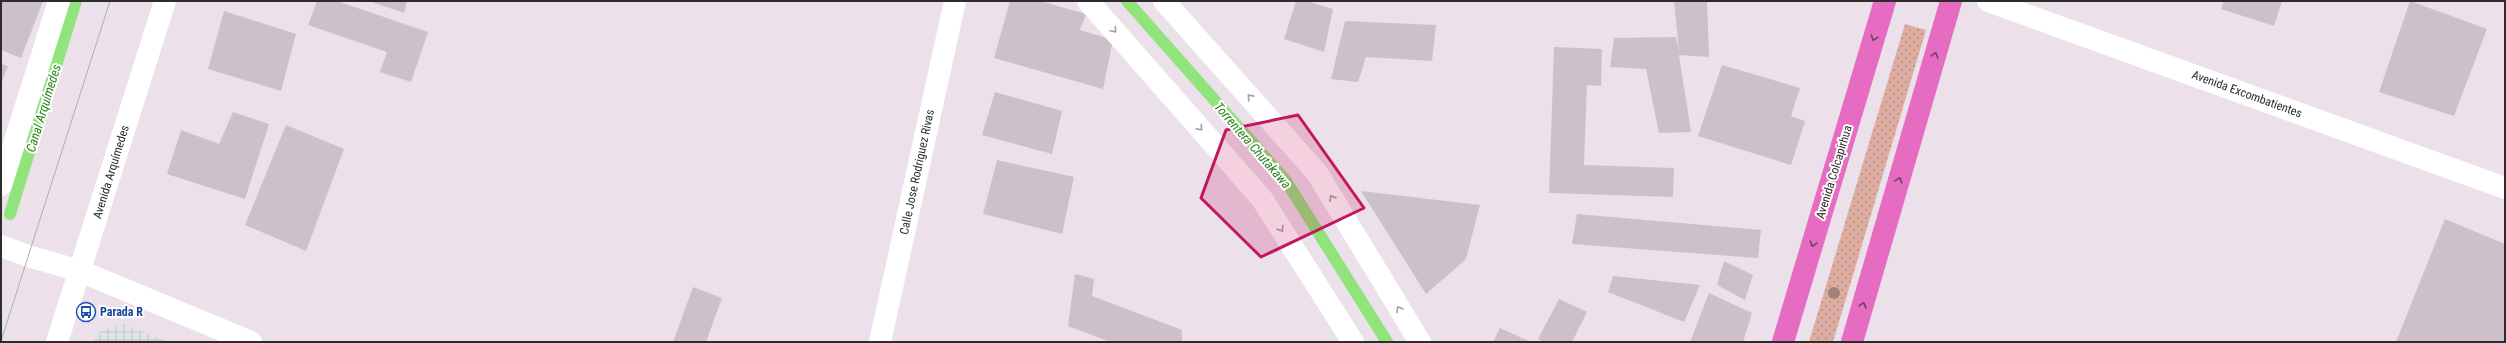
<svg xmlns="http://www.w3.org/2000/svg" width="2506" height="343" font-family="'Roboto Condensed',sans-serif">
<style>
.industrial{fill:url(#industrial-grid)}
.green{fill:url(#green-dots)}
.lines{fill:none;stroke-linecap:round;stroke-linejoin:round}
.stream{stroke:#91e47c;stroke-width:12}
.building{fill:#ccc1ca}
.minor{stroke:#fff;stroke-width:22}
.major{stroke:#e56cc0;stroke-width:22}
.tram{stroke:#a3b4aa;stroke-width:1}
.tree{fill:#a1837c}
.oneway{stroke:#a0a0a0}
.oneway2{stroke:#6d4260}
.marked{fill:#c2185b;fill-opacity:0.2;stroke:#c2185b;stroke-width:3;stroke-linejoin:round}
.labels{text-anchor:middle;stroke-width:4;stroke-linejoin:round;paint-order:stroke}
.street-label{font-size:12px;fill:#2c2c2c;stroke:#fff}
.transit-label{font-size:12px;font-weight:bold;fill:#164399;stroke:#fff;text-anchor:start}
.water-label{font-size:13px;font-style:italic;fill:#268519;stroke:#fff}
</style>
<defs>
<pattern id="industrial-grid" width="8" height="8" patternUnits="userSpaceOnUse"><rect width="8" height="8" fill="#dfe6e4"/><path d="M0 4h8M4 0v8" fill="none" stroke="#c0c5c4"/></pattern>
<pattern id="green-dots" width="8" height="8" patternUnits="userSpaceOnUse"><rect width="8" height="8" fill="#deada1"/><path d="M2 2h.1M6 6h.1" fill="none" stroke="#b48d83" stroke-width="1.8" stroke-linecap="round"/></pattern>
</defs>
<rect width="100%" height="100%" fill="#ece0eb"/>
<!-- industrial -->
<path class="industrial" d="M124,324L168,342H93L101,331Z"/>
<!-- green -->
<path class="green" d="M1905,24L1926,30L1833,342H1809Z"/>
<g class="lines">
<!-- stream -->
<path class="stream" d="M1127,1L1286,181L1387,342
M10,214L76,1"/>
</g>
<!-- building -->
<path class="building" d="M1,1H43L21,58L1,50Z
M317,1H337L428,32L411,82L380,72L387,52L308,25Z
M369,1H407L404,13Z
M1010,1H1040L1086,14L1080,30L1113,40L1103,89L994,58Z
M1296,1H1306L1333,9L1324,52L1284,39Z
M1674,1H1707L1709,57L1679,55L1691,132L1659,133L1646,69L1610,67L1614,38L1676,37L1679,52Z
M2224,1H2282L2274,26L2221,9Z
M2410,1L2487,29L2454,116L2379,92Z
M224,11L296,34L281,91L208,69Z
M1345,21L1436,25L1432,61L1366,57L1358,82L1331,79Z
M1554,47L1602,49L1601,86L1587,85L1584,165L1674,168L1673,197L1549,193Z
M1,64L8,66L1,84Z
M1722,65L1800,88L1791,116L1805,121L1791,165L1698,136Z
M995,92L1062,111L1052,154L982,135Z
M233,112L269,124L245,199L167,174L181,130L219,144Z
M286,125L344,149L306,251L245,225Z
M997,160L1074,177L1062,234L983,214Z
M1361,191L1480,205L1466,259L1426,294Z
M1577,214L1761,230L1758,258L1572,244Z
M2445,219L2505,244V342H2396Z
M1724,261L1753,275L1745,300L1717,285Z
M1075,274L1094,279L1092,296L1182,330V342H1110L1068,326Z
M1613,276L1700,285L1684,322L1608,292Z
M693,287L722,298L706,342H673Z
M1709,293L1752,313L1743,342H1690Z
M1559,299L1587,312L1572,342H1544L1538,339Z
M1500,328L1531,342H1493Z"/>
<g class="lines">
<!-- minor -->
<path class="minor" d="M1088,1L1262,199L1353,342
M1164,1L1317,173L1420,342
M1988,1L2505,188
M1,185L59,1
M1,246L28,256L80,271L251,342
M57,342L165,1
M880,342L955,1"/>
<!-- major -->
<path class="major" d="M1783,342L1885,1
M1852,342L1951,1"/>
<!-- tram -->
<path class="tram" d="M1,341L110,1"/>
</g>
<!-- trees -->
<circle class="tree" cx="1834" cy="293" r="6"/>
<!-- one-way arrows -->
<defs><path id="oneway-chevron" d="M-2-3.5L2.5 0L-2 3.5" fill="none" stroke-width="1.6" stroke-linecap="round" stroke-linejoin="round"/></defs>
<g class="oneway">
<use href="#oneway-chevron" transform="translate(1114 30) rotate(49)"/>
<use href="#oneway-chevron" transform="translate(1250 97) rotate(-132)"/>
<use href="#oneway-chevron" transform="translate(1200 128) rotate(49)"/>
<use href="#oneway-chevron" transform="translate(1332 198) rotate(-121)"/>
<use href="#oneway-chevron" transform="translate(1281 229) rotate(57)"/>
<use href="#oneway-chevron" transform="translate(1399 309) rotate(-121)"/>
</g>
<g class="oneway2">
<use href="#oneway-chevron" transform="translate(1874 38) rotate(107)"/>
<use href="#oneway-chevron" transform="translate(1935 55) rotate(-74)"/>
<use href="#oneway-chevron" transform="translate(1899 180) rotate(-74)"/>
<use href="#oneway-chevron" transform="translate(1813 244) rotate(107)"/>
<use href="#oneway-chevron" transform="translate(1863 305) rotate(-74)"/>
</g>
<!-- marked area -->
<path class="marked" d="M1298,115L1364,208L1261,257L1201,198L1226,130Z"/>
<!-- icons -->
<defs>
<symbol id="bus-ring" viewBox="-11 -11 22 22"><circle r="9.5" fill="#fff" stroke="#1a4fb4" stroke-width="1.5"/><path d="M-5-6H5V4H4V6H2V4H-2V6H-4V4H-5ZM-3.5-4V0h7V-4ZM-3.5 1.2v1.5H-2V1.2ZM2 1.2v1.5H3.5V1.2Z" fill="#1a4fb4"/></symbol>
</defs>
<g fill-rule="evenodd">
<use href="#bus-ring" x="75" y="301" width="22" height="22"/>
</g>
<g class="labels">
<!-- street labels -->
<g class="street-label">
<text transform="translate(2247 94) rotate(20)" y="4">Avenida Excombatientes</text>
<text transform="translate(111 172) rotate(-73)" y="4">Avenida Arquímedes</text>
<text transform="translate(917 172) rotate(-78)" y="4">Calle Jose Rodriguez Rivas</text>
<text transform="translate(1834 172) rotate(-73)" y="4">Avenida Colcapirhua</text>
</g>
<!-- transit labels -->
<g class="transit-label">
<text x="100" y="316">Parada R</text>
</g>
<!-- water labels -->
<g class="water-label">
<text transform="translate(43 108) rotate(-73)" y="5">Canal Arquímedes</text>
<text transform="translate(1253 145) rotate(49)" y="5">Torrentera Chutakawa</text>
</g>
</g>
<!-- border -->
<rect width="2506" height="343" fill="none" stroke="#2c2c2c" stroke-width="4"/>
</svg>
